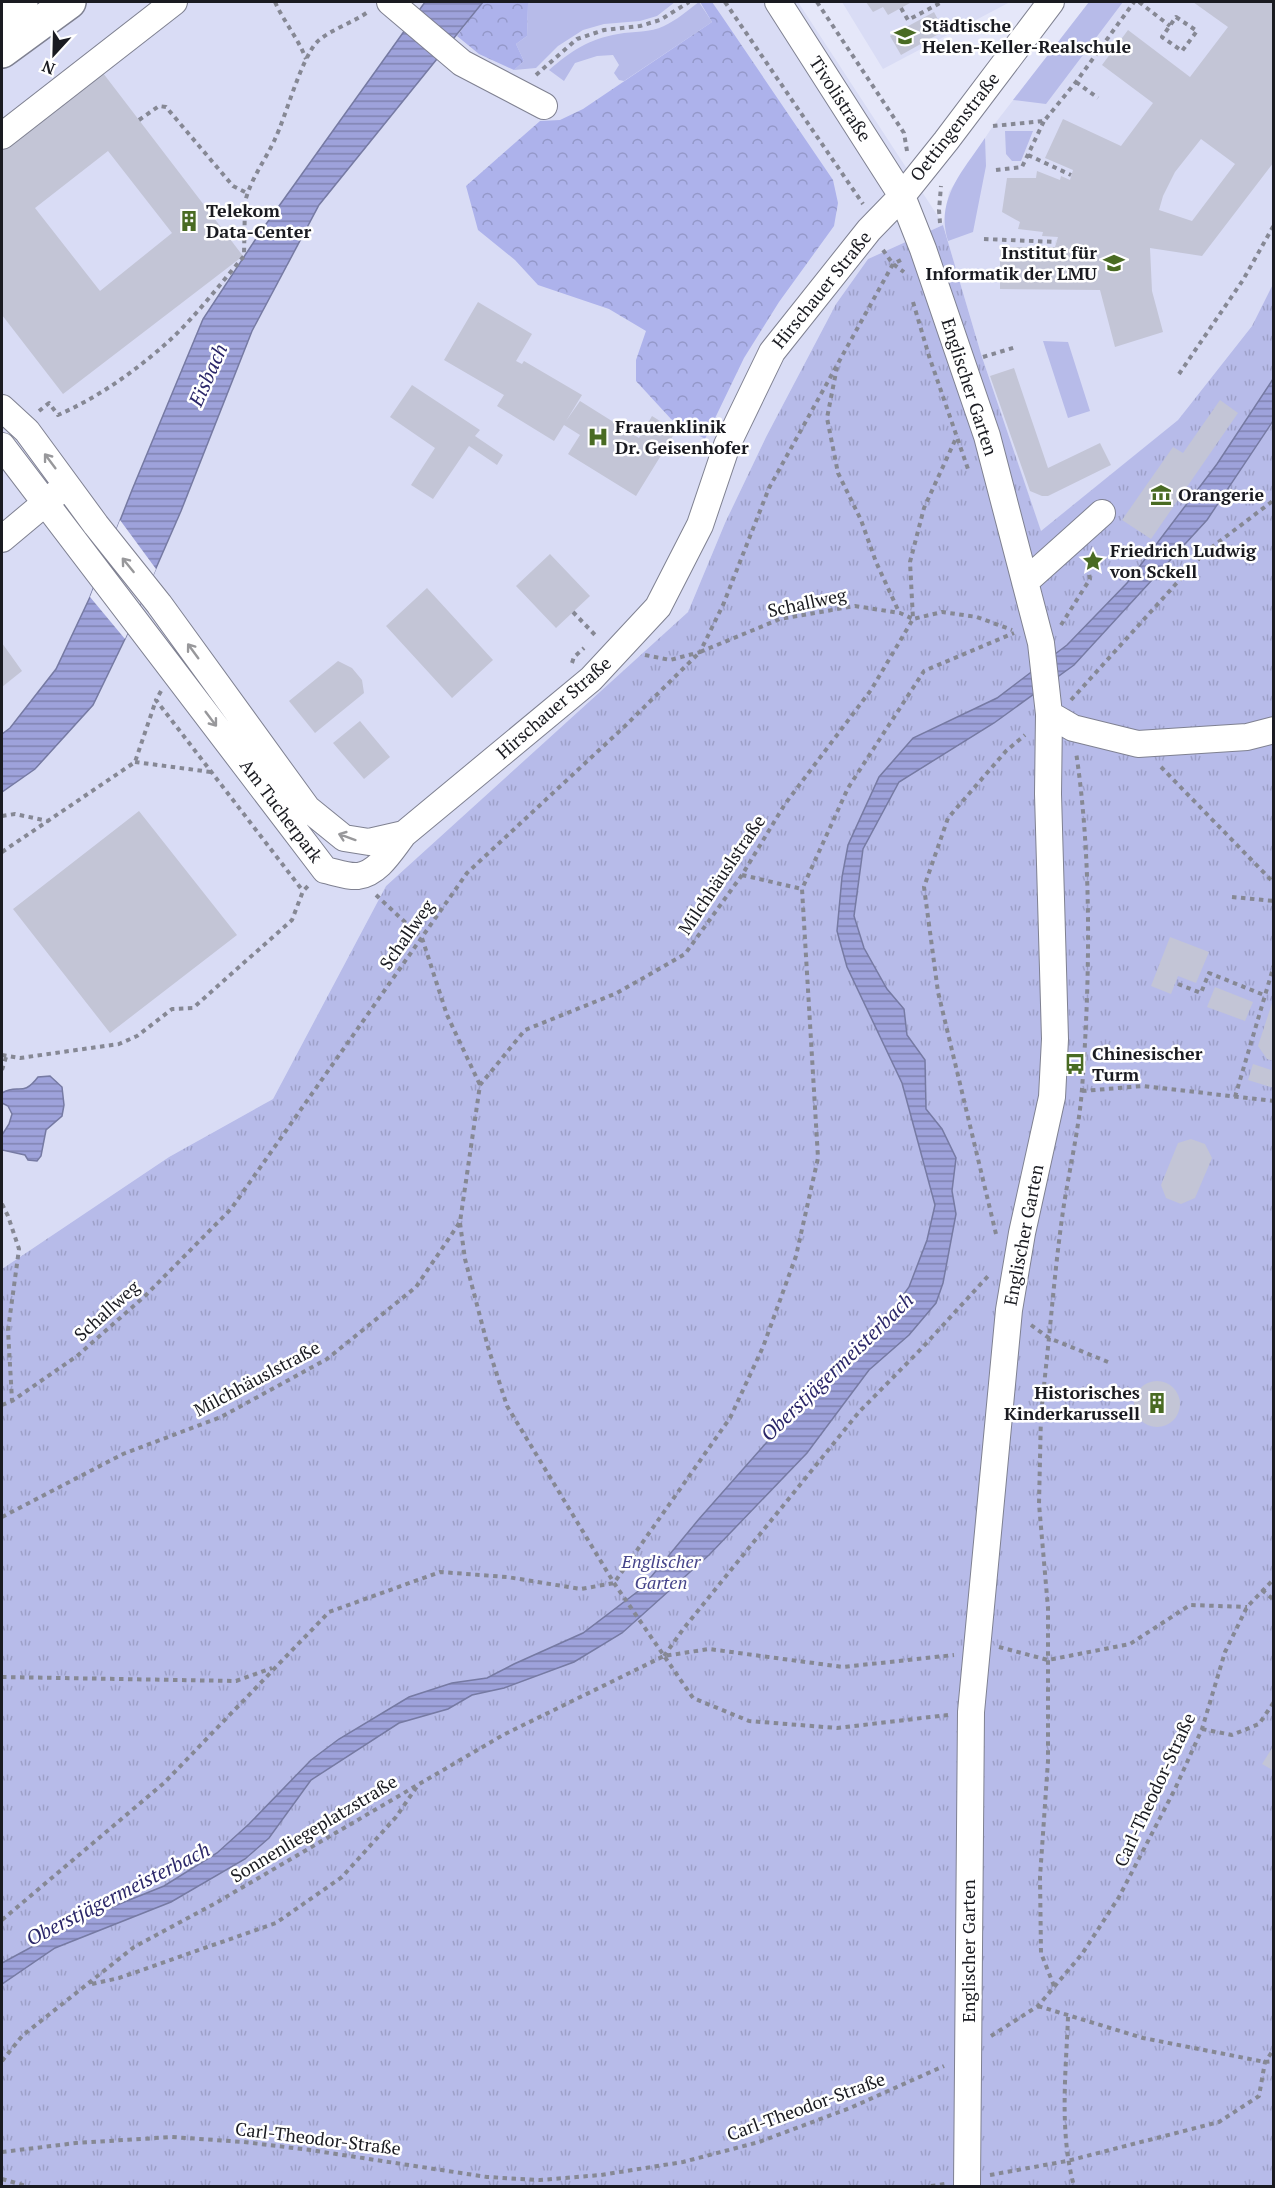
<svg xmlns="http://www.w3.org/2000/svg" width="1275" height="2188" font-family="'PT Serif',serif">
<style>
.built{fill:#d9dcf5}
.grass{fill:#b7bbe9}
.forest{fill:url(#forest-crowns)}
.park{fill:url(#park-tufts)}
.water{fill:url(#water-rules);stroke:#767aa3;stroke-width:1.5}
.pier{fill:#e5e7f9}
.building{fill:#c3c5d6;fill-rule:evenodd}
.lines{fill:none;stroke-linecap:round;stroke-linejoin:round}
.minor-casing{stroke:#7f8191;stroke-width:28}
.major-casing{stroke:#7f8191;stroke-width:36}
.path{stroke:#868894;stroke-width:4;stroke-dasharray:4.5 4.5;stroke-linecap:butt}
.minor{stroke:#fff;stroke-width:26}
.major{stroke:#fff;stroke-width:33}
.oneway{stroke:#98989b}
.labels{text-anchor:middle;stroke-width:5;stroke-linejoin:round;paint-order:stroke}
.poi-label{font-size:18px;font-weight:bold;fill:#1a1b21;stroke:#fff;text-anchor:start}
.street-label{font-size:18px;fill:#1a1b21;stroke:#fff}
.park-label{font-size:18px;font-style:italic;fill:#46458a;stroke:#fff}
.water-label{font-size:20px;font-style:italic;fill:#2b2769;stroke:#fff}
</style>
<defs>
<pattern id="forest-crowns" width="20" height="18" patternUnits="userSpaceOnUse" patternTransform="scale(1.5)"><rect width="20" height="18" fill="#adb2eb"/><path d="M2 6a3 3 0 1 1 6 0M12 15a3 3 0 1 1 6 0" fill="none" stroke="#9498c9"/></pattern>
<pattern id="park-tufts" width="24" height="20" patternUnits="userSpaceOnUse" patternTransform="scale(1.5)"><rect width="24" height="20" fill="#b7bbe9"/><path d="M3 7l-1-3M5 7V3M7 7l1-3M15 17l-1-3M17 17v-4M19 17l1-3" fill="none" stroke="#9da0c8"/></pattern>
<pattern id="water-rules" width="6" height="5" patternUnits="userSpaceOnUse" patternTransform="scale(1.5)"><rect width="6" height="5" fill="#9ea2db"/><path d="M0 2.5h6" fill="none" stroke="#8083b1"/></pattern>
</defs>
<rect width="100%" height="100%" fill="#e5e7f9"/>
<!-- built -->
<path class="built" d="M88,2H798L943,224L949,192L993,126L1089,2H1273V284L1252,326L1178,420L1041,532L982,357L943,225L868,259L836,304L766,437L725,523L688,612L386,886L273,1099L169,1157L2,1269V66Z
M842,2H1010L883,69Z"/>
<!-- grass -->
<path class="grass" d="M532,2H675L657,16L640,21L604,24L583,30L558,46L536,68L514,70L524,61L516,44L527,36L528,4Z
M699,2L712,22L624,81L619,80L614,73L619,65L613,55L597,56L575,63L564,81L549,70C571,51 589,39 618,34C634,31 650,33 664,26C677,20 688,10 699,2Z
M1089,2H1123L1046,104L1013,100Z
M1005,131H1033L1021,161H1012L1006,154Z
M985,138L986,166L973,232L948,241C935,199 963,171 985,138Z
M1043,341L1068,342L1090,411L1068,418Z"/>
<!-- forest -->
<path class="forest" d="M483,2H532L528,4L527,36L516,44L524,61L514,70L479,54L457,36Z
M700,2H712L721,15L833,180L838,203L834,226L779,302L744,358L705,439L671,419L636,381V360L646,331L609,309L538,285L515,260L478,230L466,186L540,121L560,120L583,109L712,22Z"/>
<!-- park -->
<path class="park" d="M943,225L982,357L1041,531L1178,420L1252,326L1273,284V2186H2V1269L169,1157L273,1099L386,886L688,612L725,523L766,437L836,304L868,259Z"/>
<!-- water -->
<path class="water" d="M425,2H483L319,205L252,331L181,511L125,639L93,705L35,769L2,792V734L10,728L56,669L90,597L132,490L203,319L259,234Z
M1273,379V421L1207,520L1074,665L994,723L899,782L863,849L854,916L864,948L887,989L904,1009L907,1035L925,1060L926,1109L942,1129L956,1158L952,1191L956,1214L943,1283L936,1303L909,1335L869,1370L807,1453L709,1555L622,1633L574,1662L504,1688L472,1695L448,1709L399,1723L311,1780L269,1838L245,1859L171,1902L55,1948L2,1984V1963L87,1917L164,1886L217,1853L249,1824L311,1760L339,1739L409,1697L452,1683L487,1678L514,1664L583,1633L641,1589L699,1519L827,1374L877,1332L909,1287L927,1240L935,1205L902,1083L847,967L837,931L842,877L848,845L879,777L913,738L997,698L1067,645L1127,583L1217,464Z
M50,1076L62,1087L64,1105L62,1116L46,1130L41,1156L37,1161L28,1160L25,1155L2,1150V1135L9,1124L12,1114L8,1106L2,1103V1093C19,1083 22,1098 38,1077Z"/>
<!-- pier -->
<path class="pier" d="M120,520L156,569L125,639L90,597Z"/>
<!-- building -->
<path class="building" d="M866,2H909L910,3L888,15L883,7L873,12Z
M1193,2H1274V162L1202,256L1150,248L1152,291L1163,332L1115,347L1100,290L1000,289V247H1055L1058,237L1042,236L1043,232L1018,229L1020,222L1002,212L1007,178H1036L1037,171L1060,180L1061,176L1070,180L1073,170L1045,158L1063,119L1121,146L1153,103L1102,65L1128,30L1190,77L1228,27ZM1201,139L1235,164L1192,221L1159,210L1163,196L1175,172Z
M934,12L944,31L901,55L890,36Z
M103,73L243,256L63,394L2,315V151ZM108,151L172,233L100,291L35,208Z
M478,302L532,334L516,361L522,364L524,361L582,395L566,421L580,401L639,438L652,416L676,431L636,496L568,454L580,435L564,425L554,441L497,406L504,395L444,360Z
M1014,368L1048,468L1100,443L1111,465L1048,496H1042L1030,491L990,376Z
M412,385L480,430L475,436L503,455L497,465L469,446L433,499L411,485L435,448L390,417Z
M1220,400L1238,413L1151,539L1122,520L1173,447L1183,453Z
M550,554L590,596L556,628L516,586Z
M427,588L493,660L452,698L386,626Z
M2,643L22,671L2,687Z
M338,661L352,668L362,680L364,693L315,733L289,701Z
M360,721L390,757L364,779L333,743Z
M139,811L237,935L110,1033L13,909Z
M1170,937L1209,952L1196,983L1178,976L1171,994L1151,986Z
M1215,987L1253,1002L1245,1021L1207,1007Z
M1273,1000H1274V1061L1267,1059L1258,1046Z
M1253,1064L1274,1071V1088L1248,1080Z
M1191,1139L1205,1144L1212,1158L1195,1198L1181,1204L1166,1198L1161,1185L1178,1143Z
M1134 1404a23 23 0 1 1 46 0a23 23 0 1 1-46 0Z
M1274,1745V1771L1262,1764Z"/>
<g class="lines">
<defs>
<path id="minor" d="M390,2L462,63L544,106
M778,2L902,196L923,249L987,436L1041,643L1049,714L1048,794L1055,1039L1052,1097L1022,1233L1009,1310L971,1712L967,2186
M2,136L174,2
M2,408L27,431L96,525L159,604L307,808L344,838L369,842L404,834
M2,446L325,870C335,872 348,877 358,876C379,873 392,849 404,834L591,679L658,607L700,525L727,445L772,352L869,230L902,196L946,141L1051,2
M2,539L57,493
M1025,582L1102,513
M1049,714L1073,728L1138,744L1247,737L1274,730"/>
<path id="major" d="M2,16L21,2
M2,51L69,2"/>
</defs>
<!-- minor casing -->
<use href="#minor" class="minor-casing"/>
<!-- major casing -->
<use href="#major" class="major-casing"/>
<!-- path -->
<path class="path" d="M275,2C284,22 298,38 306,59
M725,2L863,204
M817,2L904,133L907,151
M1139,2L1170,26
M901,8L908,20L942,2
M1176,17L1197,31L1182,51L1162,37Z
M536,75L577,39L604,30L640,26L660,20L689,2
M1076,82L1098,98
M139,120L159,106L166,107L233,186L247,193
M993,126L1044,121L1076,82L1134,2
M1028,155L1071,175
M996,170L1022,167L1044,121
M940,223L939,210L941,186
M984,239L1056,242
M883,250L893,264L904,272
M913,302L929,356L969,472
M983,357L1016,347
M837,367L827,418L838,473L861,520L876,562L899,612
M1179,374L1243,280L1274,225
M39,411L49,403L58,415C99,397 137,370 170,340C196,316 221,283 244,256L245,202C251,178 265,161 275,139C286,116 301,59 317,42C329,30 355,22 369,11
M573,612L596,636L598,635
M1061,625L1090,579L1086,557
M645,655L670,660L700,652L723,605L769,488L893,264L901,260
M572,663L574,657L584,648
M161,691L156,700L303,891
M1071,700L1203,554L1274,500
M135,762L211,772
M1161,767L1274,883
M2,816L15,814L48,821
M2,852L135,762L156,700
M742,875L802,889
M376,895L422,938L447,1015L480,1085
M1232,897L1274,901
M1178,984L1201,993L1209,973L1264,995
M2,1055L20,1058L119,1044L137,1036L172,1009L193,1008L292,920L303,891L308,886
M2,1070L6,1057
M1082,1091L1143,1086L1274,1101
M1235,1097L1274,965
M2,1204L8,1216L19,1249L8,1330L12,1400
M460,1223L465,1259L488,1347L507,1406L614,1583L693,1698L749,1721L837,1728L948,1715
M996,1234L938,992L924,887L948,818L1006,751L1025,735
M1031,1325L1049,1338C1053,1296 1057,1253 1063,1211C1069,1170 1079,1130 1082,1089C1090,982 1092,858 1076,752
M2,1405L12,1401L77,1356L146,1295L231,1209L467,873L625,726L700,652L780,619L855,606L900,613L913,619L910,562L924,508L957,436
M2,1517L123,1454L221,1417L327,1359L416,1287L460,1222L480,1085L525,1030L617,993L685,954L742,875L785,804L871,690L913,619L942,612L977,617L1012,630
M1262,1590L1274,1600
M999,1647L1048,1660L1130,1644L1190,1605L1247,1607
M664,1656L684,1628L859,1412L922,1348L989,1275
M2,1677L236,1681L272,1668
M1202,1729L1232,1735L1259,1724L1274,1702
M2,1920L164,1783L329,1612L440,1572L507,1577L581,1589L614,1583L730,1418L763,1347L796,1256L818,1158L802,889L848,788L924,671L1014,633
M92,1984L119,1978L276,1923L342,1877L396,1817L418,1785
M1054,1986L1041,1953L1040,1877L1048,1761V1608L1039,1504L1041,1414L1049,1338L1108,1362
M1038,2006L1143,2038L1265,2062L1274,2061
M1068,2017C1066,2072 1059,2132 1074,2186
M991,2036L1038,2006L1082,1954L1119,1897L1175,1789L1202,1729L1225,1652L1247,1607L1274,1579
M2,2061L22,2036L134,1947L214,1904L503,1735L664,1656L709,1649L843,1667L954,1655
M2,2152L76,2143L172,2137L244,2142L310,2150L487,2177L540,2180L601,2175L683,2162L759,2142L850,2108L944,2066
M990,2175L1067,2161L1219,2122L1259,2096L1265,2062L1274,2049
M2,2179L26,2186
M931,2186L945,2184"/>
<!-- minor -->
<use href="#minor" class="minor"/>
<!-- major -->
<use href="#major" class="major"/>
</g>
<!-- one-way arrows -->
<defs><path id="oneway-shaft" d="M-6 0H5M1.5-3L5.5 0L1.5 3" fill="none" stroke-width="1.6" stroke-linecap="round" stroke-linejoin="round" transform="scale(1.5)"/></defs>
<g class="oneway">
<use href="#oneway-shaft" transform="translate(50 461) rotate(-127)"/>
<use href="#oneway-shaft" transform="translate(128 565) rotate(-129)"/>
<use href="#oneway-shaft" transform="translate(193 651) rotate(-126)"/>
<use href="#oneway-shaft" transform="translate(211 719) rotate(53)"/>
<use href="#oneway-shaft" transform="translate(347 837) rotate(-160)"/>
</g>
<!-- icons -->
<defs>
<symbol id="school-bare" viewBox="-9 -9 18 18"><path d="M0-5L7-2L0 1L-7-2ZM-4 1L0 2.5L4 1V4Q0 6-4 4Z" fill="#496b23" stroke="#fff" stroke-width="2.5" paint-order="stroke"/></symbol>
<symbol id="building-bare" viewBox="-9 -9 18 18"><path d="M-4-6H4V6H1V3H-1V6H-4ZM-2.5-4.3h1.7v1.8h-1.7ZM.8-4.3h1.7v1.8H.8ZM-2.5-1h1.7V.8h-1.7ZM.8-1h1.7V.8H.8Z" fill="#496b23" stroke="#fff" stroke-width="2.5" paint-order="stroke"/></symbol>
<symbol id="university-bare" viewBox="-9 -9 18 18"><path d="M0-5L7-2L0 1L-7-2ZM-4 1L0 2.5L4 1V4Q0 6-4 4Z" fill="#496b23" stroke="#fff" stroke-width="2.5" paint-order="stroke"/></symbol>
<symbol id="hospital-bare" viewBox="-9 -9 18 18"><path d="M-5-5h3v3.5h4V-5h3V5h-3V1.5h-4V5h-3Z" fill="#496b23" stroke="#fff" stroke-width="2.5" paint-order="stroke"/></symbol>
<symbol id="museum-bare" viewBox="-9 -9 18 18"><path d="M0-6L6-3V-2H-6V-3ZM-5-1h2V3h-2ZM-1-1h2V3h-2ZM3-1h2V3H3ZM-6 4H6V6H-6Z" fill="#496b23" stroke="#fff" stroke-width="2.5" paint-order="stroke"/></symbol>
<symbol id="sight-bare" viewBox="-9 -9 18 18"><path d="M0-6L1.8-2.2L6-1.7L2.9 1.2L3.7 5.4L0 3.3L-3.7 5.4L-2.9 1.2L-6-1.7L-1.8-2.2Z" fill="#496b23" stroke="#fff" stroke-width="2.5" paint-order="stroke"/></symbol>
<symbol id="bus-bare" viewBox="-9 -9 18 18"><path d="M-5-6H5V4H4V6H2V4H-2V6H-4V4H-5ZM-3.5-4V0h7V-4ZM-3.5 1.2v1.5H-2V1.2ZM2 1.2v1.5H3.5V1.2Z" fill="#496b23" stroke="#fff" stroke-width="2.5" paint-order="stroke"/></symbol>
</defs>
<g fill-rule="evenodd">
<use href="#school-bare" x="890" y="21" width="30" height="30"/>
<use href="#building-bare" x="174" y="206" width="30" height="30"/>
<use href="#university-bare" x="1099" y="248" width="30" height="30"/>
<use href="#hospital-bare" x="583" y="422" width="30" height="30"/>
<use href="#museum-bare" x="1146" y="480" width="30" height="30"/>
<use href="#sight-bare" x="1078" y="546" width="30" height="30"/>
<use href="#bus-bare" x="1060" y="1049" width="30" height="30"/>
<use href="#building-bare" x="1142" y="1388" width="30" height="30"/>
</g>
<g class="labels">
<!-- poi labels -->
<g class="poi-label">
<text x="922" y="32">Städtische<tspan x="922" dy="21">Helen-Keller-Realschule</tspan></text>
<text x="206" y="217">Telekom<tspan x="206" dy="21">Data-Center</tspan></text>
<text x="1097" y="259" text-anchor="end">Institut für<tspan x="1097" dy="21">Informatik der LMU</tspan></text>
<text x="615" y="433">Frauenklinik<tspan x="615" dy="21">Dr. Geisenhofer</tspan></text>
<text x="1178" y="501">Orangerie</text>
<text x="1110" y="557">Friedrich Ludwig<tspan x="1110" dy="21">von Sckell</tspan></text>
<text x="1092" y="1060">Chinesischer<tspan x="1092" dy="21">Turm</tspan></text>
<text x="1140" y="1399" text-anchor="end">Historisches<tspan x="1140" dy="21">Kinderkarussell</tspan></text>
</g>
<!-- street labels -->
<g class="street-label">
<text transform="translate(840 99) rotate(57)" y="6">Tivolistraße</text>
<text transform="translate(955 127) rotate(-52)" y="6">Oettingenstraße</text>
<text transform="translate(822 290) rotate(-51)" y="6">Hirschauer Straße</text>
<text transform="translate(969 387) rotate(72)" y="6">Englischer Garten</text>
<text transform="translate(807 603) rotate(-12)" y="6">Schallweg</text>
<text transform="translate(554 708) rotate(-41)" y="6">Hirschauer Straße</text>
<text transform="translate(281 811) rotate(53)" y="6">Am Tucherpark</text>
<text transform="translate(722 875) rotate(-56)" y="6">Milchhäuslstraße</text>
<text transform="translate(407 935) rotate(-55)" y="6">Schallweg</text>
<text transform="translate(1024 1235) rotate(-79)" y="6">Englischer Garten</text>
<text transform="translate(107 1311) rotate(-42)" y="6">Schallweg</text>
<text transform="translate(257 1379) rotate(-28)" y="6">Milchhäuslstraße</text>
<text transform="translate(1155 1790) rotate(-65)" y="6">Carl-Theodor-Straße</text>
<text transform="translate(314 1829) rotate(-31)" y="6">Sonnenliegeplatzstraße</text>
<text transform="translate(969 1951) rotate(-90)" y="6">Englischer Garten</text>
<text transform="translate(806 2107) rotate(-20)" y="6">Carl-Theodor-Straße</text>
<text transform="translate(318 2139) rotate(7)" y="6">Carl-Theodor-Straße</text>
</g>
<!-- park labels -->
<g class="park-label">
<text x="661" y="1568">Englischer<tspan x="661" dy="21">Garten</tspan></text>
</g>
<!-- water labels -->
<g class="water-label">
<text transform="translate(208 375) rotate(-66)" y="7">Eisbach</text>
<text transform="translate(837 1367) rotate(-44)" y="7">Oberstjägermeisterbach</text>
<text transform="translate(118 1894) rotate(-27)" y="7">Oberstjägermeisterbach</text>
</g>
</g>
<!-- border -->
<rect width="1275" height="2188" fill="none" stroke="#1a1b21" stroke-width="6"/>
<!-- north arrow -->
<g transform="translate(54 54) rotate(202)" stroke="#ffffff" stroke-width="4.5" paint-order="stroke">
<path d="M0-4.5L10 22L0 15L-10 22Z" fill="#1a1b21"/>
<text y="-9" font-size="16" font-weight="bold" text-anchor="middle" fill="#1a1b21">N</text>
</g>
</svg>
